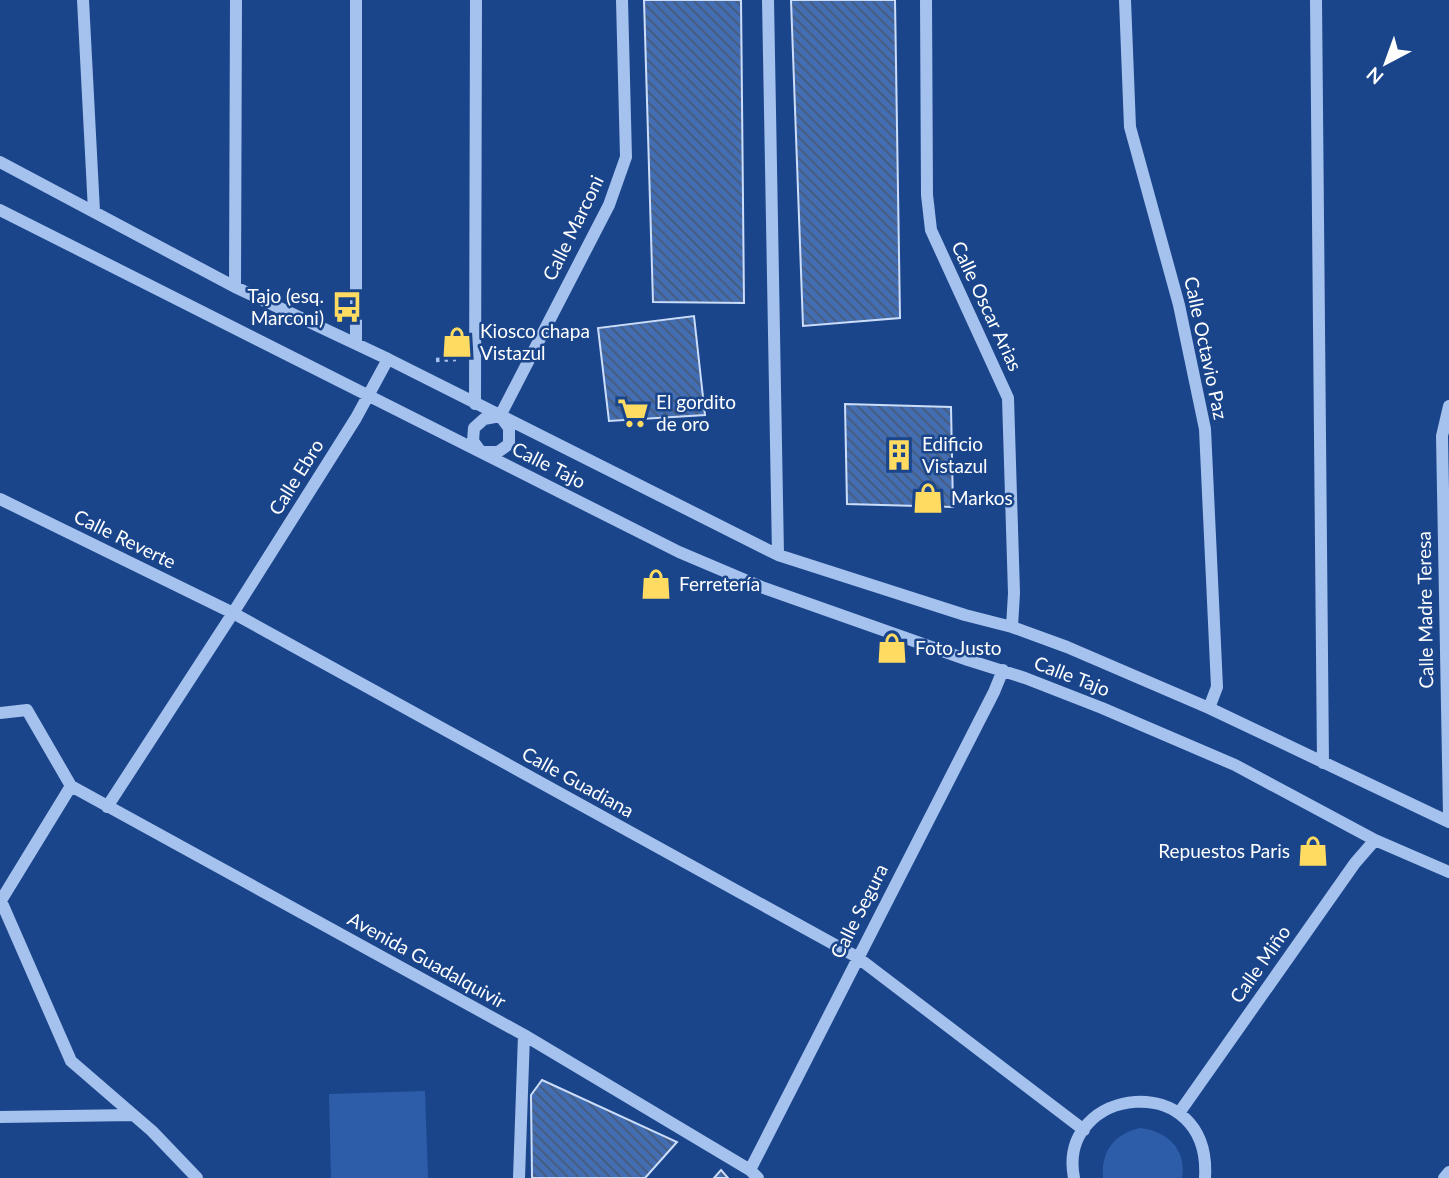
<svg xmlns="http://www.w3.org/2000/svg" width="1449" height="1178" font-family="Lato,sans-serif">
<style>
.green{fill:#2d5da9}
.building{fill:url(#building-back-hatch);stroke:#cbddfa;stroke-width:2}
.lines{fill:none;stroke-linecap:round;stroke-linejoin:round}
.path{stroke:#a5c1ed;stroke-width:4.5;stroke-dasharray:3.5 5;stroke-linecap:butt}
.minor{stroke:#a5c1ed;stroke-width:12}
.labels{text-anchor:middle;stroke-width:5;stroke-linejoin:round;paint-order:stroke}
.street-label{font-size:19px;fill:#fff;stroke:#1a458b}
.poi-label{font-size:19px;fill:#fff;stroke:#1a458b;text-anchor:start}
</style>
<defs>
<pattern id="building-back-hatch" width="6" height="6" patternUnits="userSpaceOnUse" patternTransform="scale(1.75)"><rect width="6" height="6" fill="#436eb3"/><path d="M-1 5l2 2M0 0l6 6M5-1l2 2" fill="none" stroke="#485a75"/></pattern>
</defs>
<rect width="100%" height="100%" fill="#1a458b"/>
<!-- green -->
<path class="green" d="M425,1091L428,1178H331L329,1094Z
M1140,1128C1167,1131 1187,1149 1182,1178H1103C1101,1151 1114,1134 1140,1128Z"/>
<!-- building -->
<path class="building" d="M644,0H741L744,303L653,302Z
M791,0H895L900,318L803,326Z
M694,316L705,415L609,421L598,328Z
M845,404L951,407L953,507L847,504Z
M542,1080L677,1142L645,1178H532L531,1095Z
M721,1170L728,1178H714Z"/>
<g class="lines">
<!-- path -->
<path class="path" d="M436,360L456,359"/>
<!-- minor -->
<path class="minor" d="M83,0L94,211
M356,0V344
M768,0L778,555
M926,0L927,195L931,230L1008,398L1014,593L1012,627
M1125,0L1130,127L1179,305L1205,429L1217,687L1209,708
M1316,0L1323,763
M0,162L235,287L388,359L778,555L965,615L1012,627L1067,647L1209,708L1449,822
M0,210L679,552L764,588L968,660L1025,678L1102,708L1235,765L1375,840L1449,872
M235,287L236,0
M475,404L476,0
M1449,406L1442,436L1449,814
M500,416L609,205L626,157L622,0
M500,416L509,428V444L498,452H481L473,441L474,428L484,419Z
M0,499L233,613L356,418L388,359
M0,713L27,710L71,786L524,1035L750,1170L758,1178
M107,807L233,613L857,957L1084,1130
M1,901L71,1061L152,1131L197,1178
M0,902L71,786
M1179,1113L1355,863L1375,840
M0,1117L133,1115
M750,1170L994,692L1003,670
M519,1178L524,1035
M1074,1178C1056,1086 1212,1067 1205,1178
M1444,1178L1449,1172"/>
</g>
<!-- icons -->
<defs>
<symbol id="bus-bare" viewBox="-9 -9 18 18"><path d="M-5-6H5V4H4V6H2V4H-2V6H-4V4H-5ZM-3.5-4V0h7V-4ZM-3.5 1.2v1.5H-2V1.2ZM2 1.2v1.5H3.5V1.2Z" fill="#ffdb61" stroke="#1a458b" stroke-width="2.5" paint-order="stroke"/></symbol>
<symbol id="shop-bare" viewBox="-9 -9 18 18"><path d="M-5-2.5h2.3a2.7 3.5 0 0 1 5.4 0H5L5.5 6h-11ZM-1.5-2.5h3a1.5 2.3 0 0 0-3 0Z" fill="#ffdb61" stroke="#1a458b" stroke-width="2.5" paint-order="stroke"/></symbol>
<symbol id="supermarket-bare" viewBox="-9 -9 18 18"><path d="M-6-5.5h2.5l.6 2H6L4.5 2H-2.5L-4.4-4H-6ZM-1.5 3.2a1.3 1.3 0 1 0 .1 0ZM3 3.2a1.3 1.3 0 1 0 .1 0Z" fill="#ffdb61" stroke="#1a458b" stroke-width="2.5" paint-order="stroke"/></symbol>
<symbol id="building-bare" viewBox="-9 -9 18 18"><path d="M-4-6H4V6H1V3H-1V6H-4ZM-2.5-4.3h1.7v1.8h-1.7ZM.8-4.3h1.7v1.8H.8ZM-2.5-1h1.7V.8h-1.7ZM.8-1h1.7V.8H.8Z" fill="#ffdb61" stroke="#1a458b" stroke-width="2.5" paint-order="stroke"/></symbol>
</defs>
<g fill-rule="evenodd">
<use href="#bus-bare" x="325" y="285" width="44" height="44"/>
<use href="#shop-bare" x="435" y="320" width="44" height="44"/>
<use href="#supermarket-bare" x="611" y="391" width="44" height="44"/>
<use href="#building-bare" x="877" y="433" width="44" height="44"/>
<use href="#shop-bare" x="906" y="476" width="44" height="44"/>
<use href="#shop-bare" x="634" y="562" width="44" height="44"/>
<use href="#shop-bare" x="870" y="626" width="44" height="44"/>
<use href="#shop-bare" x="1291" y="829" width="44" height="44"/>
</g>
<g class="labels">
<!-- street labels -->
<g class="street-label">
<text transform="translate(573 228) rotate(-64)" y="7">Calle Marconi</text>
<text transform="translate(987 306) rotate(65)" y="7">Calle Oscar Arias</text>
<text transform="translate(1206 348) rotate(78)" y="7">Calle Octavio Paz</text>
<text transform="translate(549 465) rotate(27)" y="7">Calle Tajo</text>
<text transform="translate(296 477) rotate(-58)" y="7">Calle Ebro</text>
<text transform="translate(125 539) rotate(26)" y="7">Calle Reverte</text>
<text transform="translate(1425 610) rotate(-91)" y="7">Calle Madre Teresa</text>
<text transform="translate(1072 676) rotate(21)" y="7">Calle Tajo</text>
<text transform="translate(578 782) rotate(29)" y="7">Calle Guadiana</text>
<text transform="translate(859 911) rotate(-63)" y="7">Calle Segura</text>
<text transform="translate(427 960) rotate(29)" y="7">Avenida Guadalquivir</text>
<text transform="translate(1260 964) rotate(-55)" y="7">Calle Miño</text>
</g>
<!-- poi labels -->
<g class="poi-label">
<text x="324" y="303" text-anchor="end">Tajo (esq.<tspan x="324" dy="22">Marconi)</tspan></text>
<text x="480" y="338">Kiosco chapa<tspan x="480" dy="22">Vistazul</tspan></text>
<text x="656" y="409">El gordito<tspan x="656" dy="22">de oro</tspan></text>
<text x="922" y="451">Edificio<tspan x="922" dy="22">Vistazul</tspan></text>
<text x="951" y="505">Markos</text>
<text x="679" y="591">Ferretería</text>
<text x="915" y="655">Foto Justo</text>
<text x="1290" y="858" text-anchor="end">Repuestos Paris</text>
</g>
</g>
<!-- north arrow -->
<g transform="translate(1386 63) rotate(221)" stroke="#1a458b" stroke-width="5" paint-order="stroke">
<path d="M0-5L12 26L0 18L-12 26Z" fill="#ffffff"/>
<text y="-10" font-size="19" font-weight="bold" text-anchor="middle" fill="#ffffff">N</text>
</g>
</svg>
